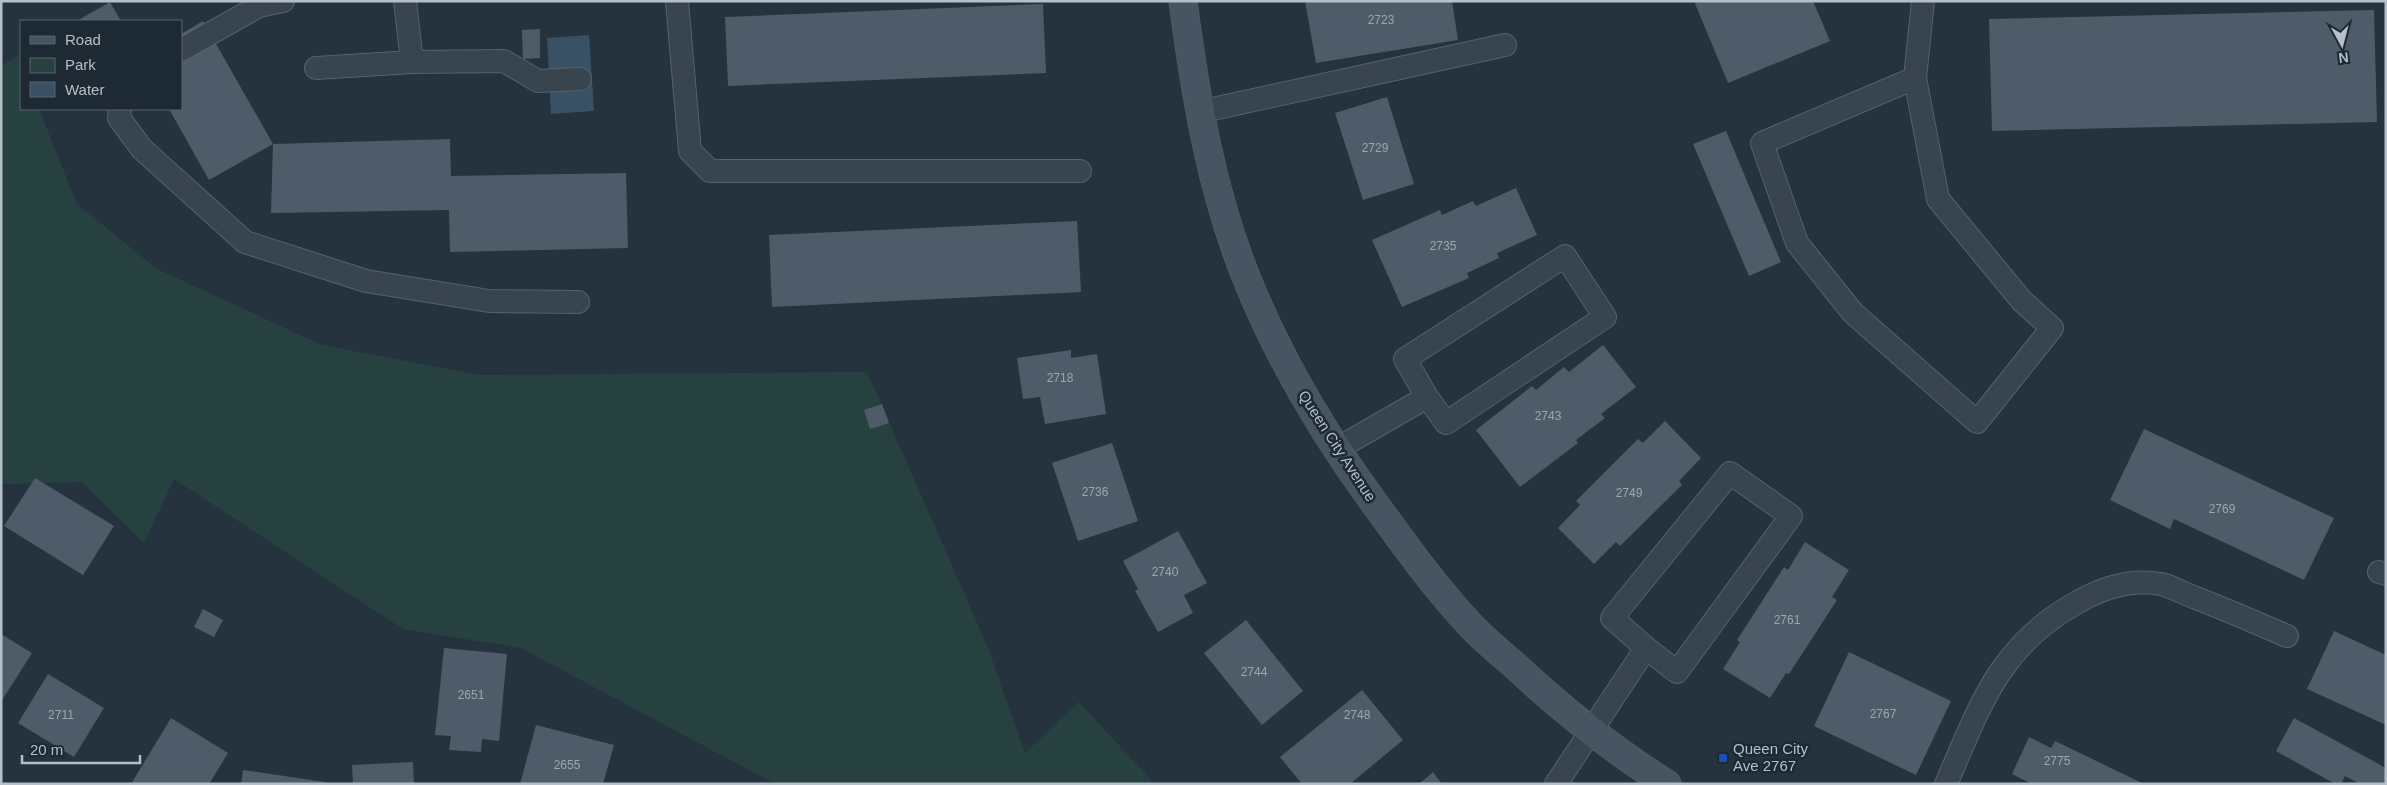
<svg xmlns="http://www.w3.org/2000/svg" width="2387" height="785" font-family="Helvetica,sans-serif">
<style>
.green{fill:#274140}
.water{fill:#395165}
.building{fill:#4e5c69}
.lines{fill:none;stroke-linecap:round;stroke-linejoin:round}
.service-casing{stroke:#56626c;stroke-width:24}
.secondary-casing{stroke:#56626c;stroke-width:29}
.service{stroke:#38444e;stroke-width:22}
.secondary{stroke:#475461;stroke-width:28}
.transit-dot{fill:#1a4fb4;stroke:#1d2933;stroke-width:2}
.labels{text-anchor:middle;stroke-width:5;stroke-linejoin:round;paint-order:stroke}
.number-label{font-size:12px;fill:#9ba6b1}
.street-label{font-size:15px;fill:#b5bfc9;stroke:#1d2933}
.poi-label{font-size:15px;fill:#b5bfc9;stroke:#1d2933;text-anchor:start}
</style>
<rect width="100%" height="100%" fill="#24333e"/>
<!-- green -->
<path class="green" d="M18,55L21,63V109H39L77,204L157,269L322,345L480,375L867,372L987,645L1025,753L1079,702L1155,784H775L521,648L403,629L174,479L144,543L82,482L1,484V66Z"/>
<!-- water -->
<path class="water" d="M589,35L594,111L551,114L547,38Z"/>
<!-- building -->
<path class="building" d="M1305,1H1452L1458,40L1316,63Z
M1694,1H1813L1830,41L1728,83Z
M110,2L121,21H81L80,19Z
M1043,4L1046,73L728,86L725,17Z
M2374,10L2377,122L1992,131L1989,19Z
M203,21L273,144L209,180L169,109H181V34Z
M540,29V58L523,59L522,30Z
M1387,97L1414,184L1363,200L1335,113Z
M1726,131L1781,262L1749,276L1693,144Z
M450,139L451,176L626,173L628,248L450,252L449,210L271,213L273,144Z
M1516,188L1537,235L1497,253L1499,258L1467,273L1469,278L1402,307L1372,240L1440,210L1442,215L1473,201L1476,206Z
M1077,221L1081,292L772,307L769,235Z
M1603,345L1636,387L1601,414L1605,418L1576,440L1578,443L1520,487L1476,430L1532,386L1536,390L1564,367L1569,372Z
M1071,350V358L1097,354L1106,414L1045,424L1040,397L1023,399L1017,358Z
M882,404L889,423L870,429L864,410Z
M1665,421L1701,458L1679,481L1682,485L1620,546L1616,542L1594,564L1558,528L1580,505L1576,501L1638,439L1643,443Z
M2144,429L2334,518L2304,580L2174,519L2170,529L2110,500Z
M1112,443L1138,521L1078,541L1052,463Z
M35,478L114,526L83,575L4,526Z
M1178,531L1207,583L1184,595L1193,613L1158,632L1135,591L1138,589L1123,561Z
M1805,542L1849,570L1832,597L1837,600L1789,674L1786,673L1770,698L1723,669L1740,642L1737,640L1784,567L1788,570Z
M203,609L223,620L214,637L194,627Z
M1246,620L1303,691L1262,725L1204,653Z
M2334,631L2386,655V725L2307,689Z
M1,634L32,653L1,702Z
M444,648L507,654L499,741L482,739L481,752L449,750L451,736L435,735Z
M1849,652L1951,701L1916,775L1814,726Z
M48,674L104,708L74,757L18,723Z
M1362,690L1403,740L1350,784H1302L1280,757Z
M171,718L228,753L209,784H131Z
M2294,718L2386,768V784H2360L2345,776L2341,784H2335L2276,751Z
M536,725L614,745L603,784H520Z
M2029,737L2051,748L2055,741L2144,784H2032L2012,774Z
M413,762L414,784H353L352,765Z
M243,770L325,782V784H241Z
M1433,772L1442,784H1419Z"/>
<g class="lines">
<defs>
<path id="service" d="M405,1L412,62
M677,1L690,151L710,171H1080
M181,50L259,6L283,1
M316,68L412,62L504,61L538,81L580,79
M1915,78L1762,143L1797,243L1853,313L1977,422L2052,328L2022,301L1938,199L1915,78L1923,1
M120,109L119,118L142,149L245,242L366,281L489,301L578,302
M1199,112L1505,45
M1335,450L1427,397L1405,359L1565,256L1605,317L1446,423L1427,397
M2379,572L2386,574
M1556,784L1646,648L1612,618L1730,473L1791,516L1677,672L1646,648
M1946,784C1980,706 1999,645 2078,602C2104,587 2131,579 2161,584C2173,587 2185,594 2196,598C2227,610 2257,623 2287,636"/>
<path id="secondary" d="M1183,1C1196,100 1212,197 1251,289C1284,368 1325,436 1375,504C1406,547 1437,590 1473,628C1485,640 1499,652 1512,663C1560,708 1611,749 1667,784"/>
</defs>
<!-- service casing -->
<use href="#service" class="service-casing"/>
<!-- secondary casing -->
<use href="#secondary" class="secondary-casing"/>
<!-- service -->
<use href="#service" class="service"/>
<!-- secondary -->
<use href="#secondary" class="secondary"/>
</g>
<!-- markers -->
<rect class="transit-dot" x="1718" y="753" width="10" height="10" rx="2.5"/>
<g class="labels">
<!-- number labels -->
<g class="number-label">
<text x="1381" y="24">2723</text>
<text x="1375" y="152">2729</text>
<text x="1443" y="250">2735</text>
<text x="1060" y="382">2718</text>
<text x="1548" y="420">2743</text>
<text x="1095" y="496">2736</text>
<text x="1629" y="497">2749</text>
<text x="2222" y="513">2769</text>
<text x="1165" y="576">2740</text>
<text x="1787" y="624">2761</text>
<text x="1254" y="676">2744</text>
<text x="471" y="699">2651</text>
<text x="1883" y="718">2767</text>
<text x="61" y="719">2711</text>
<text x="1357" y="719">2748</text>
<text x="2057" y="765">2775</text>
<text x="567" y="769">2655</text>
</g>
<!-- street labels -->
<g class="street-label">
<text transform="translate(1337 446) rotate(57)" y="5">Queen City Avenue</text>
</g>
<!-- poi labels -->
<g class="poi-label">
<text x="1733" y="754">Queen City<tspan x="1733" dy="17">Ave 2767</tspan></text>
</g>
</g>
<!-- border -->
<rect width="2387" height="785" fill="none" stroke="#b5bfc9" stroke-width="5"/>
<!-- legend -->
<rect x="20" y="20" width="162" height="90" fill="#1d2933" stroke="#5a656f"/>
<rect x="30" y="36" width="25" height="8" fill="#475461" stroke="#5a656f"/>
<text x="65" y="45" font-size="15" fill="#b5bfc9">Road</text>
<rect x="30" y="58" width="25" height="15" fill="#274140" stroke="#5a656f"/>
<text x="65" y="70" font-size="15" fill="#b5bfc9">Park</text>
<rect x="30" y="82" width="25" height="15" fill="#395165" stroke="#5a656f"/>
<text x="65" y="95" font-size="15" fill="#b5bfc9">Water</text>
<!-- north arrow -->
<g transform="translate(2342 45) rotate(173)" stroke="#1d2933" stroke-width="4" paint-order="stroke">
<path d="M0-4L9 19L0 12L-9 19Z" fill="#b5bfc9"/>
<text y="-8" font-size="14" font-weight="bold" text-anchor="middle" fill="#b5bfc9">N</text>
</g>
<!-- scale -->
<path d="M22 755v8h118v-8" fill="none" stroke="#b5bfc9" stroke-width="2.5"/>
<text x="30" y="755" font-size="15" fill="#b5bfc9" stroke="#1d2933" stroke-width="4" paint-order="stroke">20 m</text>
</svg>
